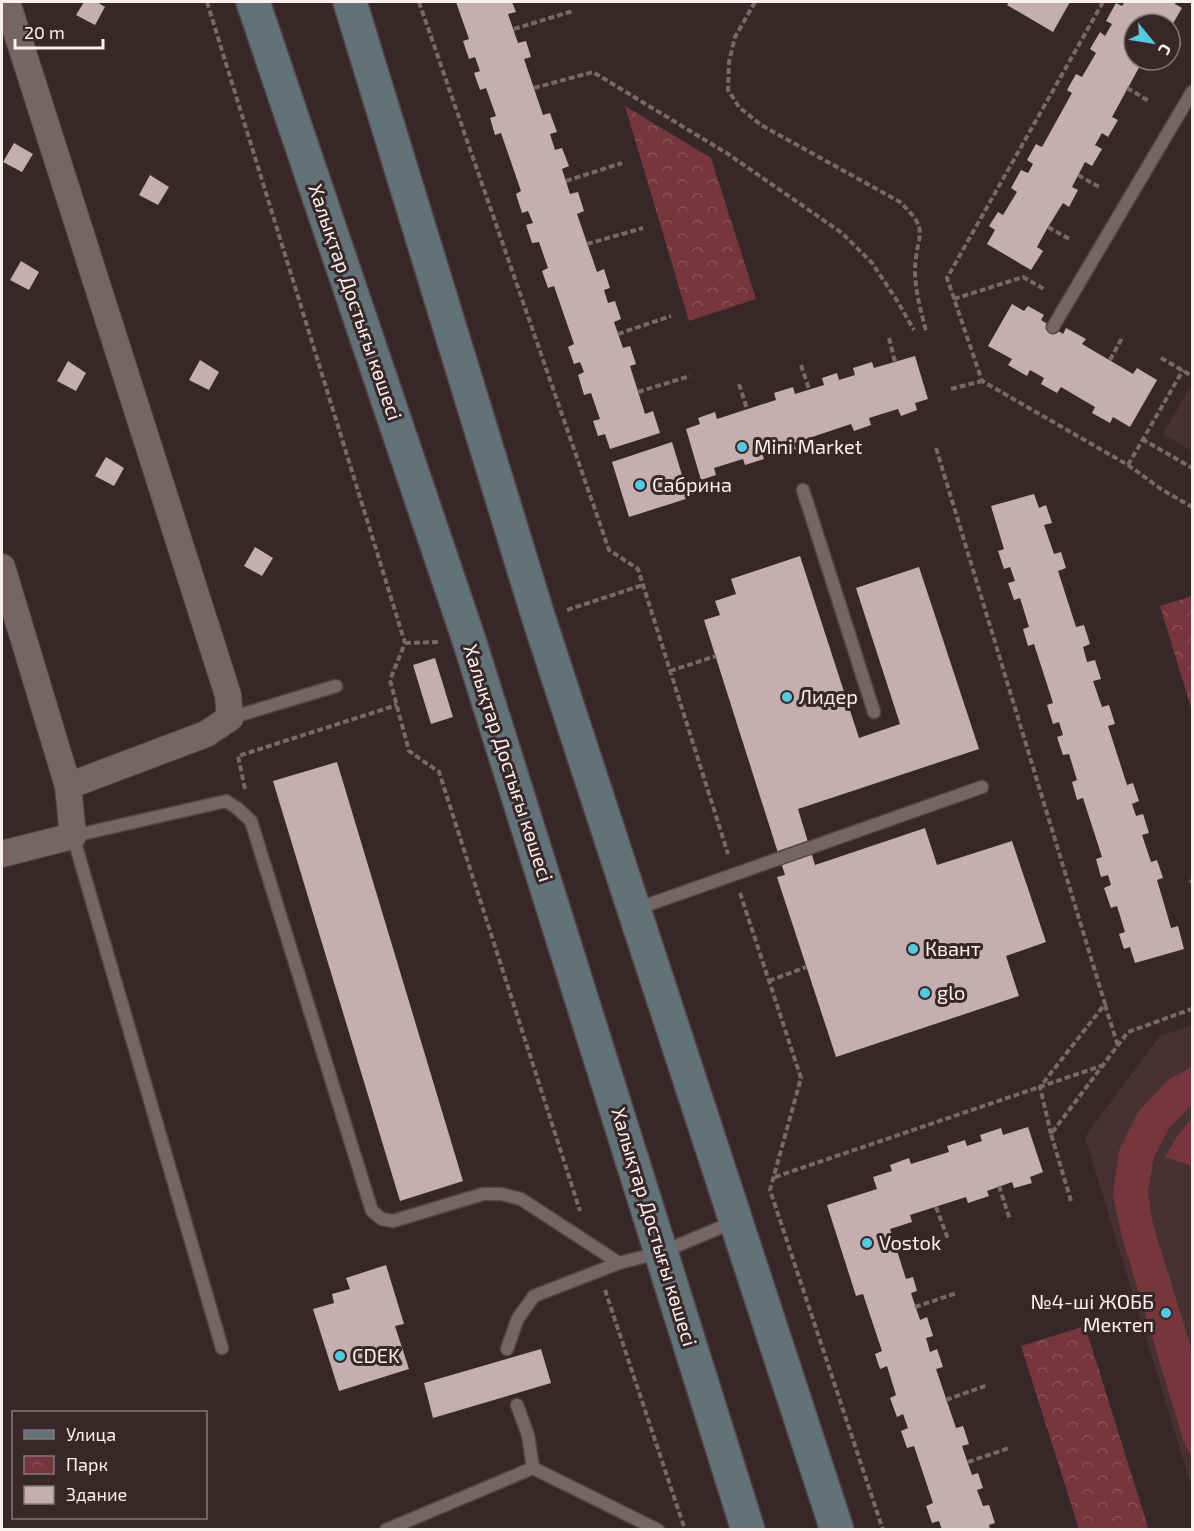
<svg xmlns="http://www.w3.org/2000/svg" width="1194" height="1531" font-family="'Exo 2',sans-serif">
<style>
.built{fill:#483132}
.park{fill:url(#park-crowns)}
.pitch{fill:#76363d}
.building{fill:#c4afb0}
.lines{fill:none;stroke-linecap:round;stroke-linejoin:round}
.service-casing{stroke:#534547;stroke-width:15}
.minor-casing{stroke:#534547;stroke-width:28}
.secondary-casing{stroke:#534547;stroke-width:36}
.path{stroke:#776869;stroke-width:4;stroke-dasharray:6 3;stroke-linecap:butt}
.service{stroke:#776465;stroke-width:12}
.minor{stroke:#776465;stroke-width:26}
.secondary{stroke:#637278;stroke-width:33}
.poi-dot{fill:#56c9e0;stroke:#372728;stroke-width:2}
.labels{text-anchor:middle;stroke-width:6;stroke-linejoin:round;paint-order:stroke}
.street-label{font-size:20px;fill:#fbf0f0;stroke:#372728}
.poi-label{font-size:20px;fill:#fbf0f0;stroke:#372728;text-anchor:start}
</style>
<defs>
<pattern id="park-crowns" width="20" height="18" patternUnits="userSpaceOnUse" patternTransform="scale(1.5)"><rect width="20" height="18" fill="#76363d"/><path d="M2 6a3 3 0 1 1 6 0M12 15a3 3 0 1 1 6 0" fill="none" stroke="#8a5359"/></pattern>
</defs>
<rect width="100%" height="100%" fill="#372728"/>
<!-- built -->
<path class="built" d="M1192,384V451L1163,434Z
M1192,1025V1489L1085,1137L1160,1036Z"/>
<!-- park -->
<path class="park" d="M625,106L711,158L756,299L689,321Z
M1192,596V711L1160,606Z
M1085,1326L1148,1527L1142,1529H1079L1021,1346Z"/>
<!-- pitch -->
<path class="pitch" d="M1192,1067V1105L1170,1127L1154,1157L1148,1191L1153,1224L1192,1351V1457L1184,1443L1122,1237L1113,1194L1119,1151L1138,1112L1168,1080Z
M1192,1118V1166L1165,1157L1176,1138Z"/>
<!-- building -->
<path class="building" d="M84,2H97L105,7L95,25L76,15Z
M456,2H512L516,12L508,14L518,43L526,41L531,57L524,59L543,115L550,113L557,132L550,134L555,150L562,148L569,166L562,169L570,194L578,192L584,211L577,214L597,272L604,269L610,288L604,290L608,303L615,301L621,319L614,322L623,348L630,346L636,364L630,366L645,414L653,411L660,433L610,449L605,434L598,436L593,421L600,419L591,393L584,395L578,375L584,372L580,362L574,364L568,347L574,344L554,286L548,288L542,271L548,268L539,242L532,243L526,225L533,223L528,211L522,213L516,194L521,191L501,133L495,135L490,118L496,116L486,88L480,90L474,73L480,71L475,57L469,59L463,41L469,39Z
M1009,2H1070L1053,32L1007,5Z
M1125,2H1176L1175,4L1182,8L1172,25L1165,21L1164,24H1134V60H1152L1148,66L1142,62L1112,117L1118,120L1108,137L1102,133L1095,145L1102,149L1092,166L1085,162L1072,187L1078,190L1069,207L1063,203L1048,227L1037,247L1043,251L1031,270L987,244L995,230L989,226L998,212L1003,215L1017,192L1011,188L1021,170L1028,173L1033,164L1027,160L1036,144L1042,147L1072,93L1067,90L1076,74L1082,77L1096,53L1090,49L1100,32L1105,36L1112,24L1106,21L1116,3L1122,6Z
M14,143L33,154L22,172L3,162Z
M150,175L169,187L158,205L139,195Z
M21,261L39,272L29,290L10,280Z
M1012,304L1024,311L1028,306L1044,315L1041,320L1063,334L1066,328L1086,339L1082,344L1133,374L1137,368L1157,380L1130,427L1113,417L1110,423L1092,413L1095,407L1061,387L1057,393L1041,384L1044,378L1030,370L1027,376L1008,365L1012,359L988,346Z
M915,356L928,399L915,403L917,410L901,416L898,409L869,418L871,425L854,431L851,424L794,443L796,449L778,455L776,448L762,453L764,459L745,465L743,459L714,468L716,475L701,480L686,429L700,424L698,418L715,412L717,419L776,400L774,393L793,387L795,394L824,385L822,378L837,373L839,380L855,375L853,368L872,362L874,368Z
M200,360L219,372L209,390L189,380Z
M68,361L86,373L76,391L57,381Z
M672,442L689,498L629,517L612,462Z
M106,457L124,468L114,486L95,476Z
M1034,494L1039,508L1046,505L1052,523L1044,525L1054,554L1061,552L1066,568L1058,571L1076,627L1084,625L1090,644L1083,647L1087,662L1095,660L1101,679L1093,681L1102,707L1109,705L1115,724L1108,726L1127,785L1133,783L1139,801L1132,804L1136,816L1143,814L1149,833L1142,835L1151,862L1157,860L1163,878L1157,880L1165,907L1171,928L1178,926L1184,949L1135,963L1130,947L1124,949L1119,934L1125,932L1117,906L1111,908L1104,888L1111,885L1108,875L1101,877L1096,859L1102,857L1083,798L1077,800L1072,782L1077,780L1069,754L1063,755L1057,737L1063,735L1059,722L1053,724L1047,705L1053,703L1034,644L1028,646L1023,629L1029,627L1020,598L1014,600L1008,583L1015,581L1010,567L1004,569L998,551L1004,549L991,506Z
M255,547L273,558L262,576L244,566Z
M800,556L859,738L900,724L856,588L919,567L979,749L798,809L815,865L925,828L937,865L1012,841L1046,942L1006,956L1019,996L836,1057L777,877L785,875L704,620L720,615L715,601L736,594L731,579Z
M435,658L453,717L431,724L413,665Z
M337,762L463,1181L400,1201L273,781Z
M1028,1127L1043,1172L1030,1177L1032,1183L1014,1188L1012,1182L987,1191L989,1196L968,1203L966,1197L910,1215L912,1222L890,1229L906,1279L913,1277L917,1291L911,1293L920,1320L927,1317L933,1336L926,1338L930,1352L937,1349L943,1367L936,1369L956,1428L963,1426L969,1444L962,1446L972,1475L978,1473L983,1488L977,1490L983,1506L989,1505L995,1523L989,1525L990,1530H942L939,1521L932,1523L926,1506L933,1503L914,1446L907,1448L901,1431L908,1428L903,1414L897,1417L890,1398L896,1395L887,1366L880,1369L875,1354L882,1351L863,1294L856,1296L827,1205L877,1189L873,1177L892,1171L890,1165L909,1158L911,1164L949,1152L947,1146L965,1140L967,1146L982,1141L980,1135L1001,1128L1003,1135Z
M386,1265L404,1324L395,1326L409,1369L339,1391L313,1309L334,1303L332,1294L350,1289L346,1278Z
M541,1349L551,1383L433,1418L424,1383Z"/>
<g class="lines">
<defs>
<path id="service" d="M1053,327L1192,92
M803,490L874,712
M230,718L336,686
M636,909L982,787
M222,1348L73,836L226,801L237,808L251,821L372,1211L382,1219L393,1221L483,1194H501L521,1199L619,1263
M507,1349L518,1318L534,1296L619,1263L662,1252L736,1221
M517,1405L528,1435L533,1468L658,1530
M386,1530L533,1468"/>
<path id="minor" d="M7,2L228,695L230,718L206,734L68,786
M2,567L68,786L73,836L2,854"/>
<path id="secondary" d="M253,2L469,640L748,1530
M350,2L539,619L837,1530"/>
</defs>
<!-- service casing -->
<use href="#service" class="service-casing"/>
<!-- minor casing -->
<use href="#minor" class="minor-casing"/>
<!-- secondary casing -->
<use href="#secondary" class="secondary-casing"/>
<!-- path -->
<path class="path" d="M207,2L405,643L390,680L409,751L439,772L580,1211
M419,2L609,550L638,569L728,854
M755,2L735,37L729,62L728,90L739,107L761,125L900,202C932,233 916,232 915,270C915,291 921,311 926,331
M1103,2L947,278L982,381L1128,465L1161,489L1192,507
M514,29L573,11
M1170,39L1181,45
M534,88L593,72L728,154L842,233L872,263L896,299L914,330
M1127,88L1149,101
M1078,175L1101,188
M566,181L622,163
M1048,227L1071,240
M587,244L643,228
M954,299L1023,277L1044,289
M618,334L671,316
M889,338L895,362
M1161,358L1192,376
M1110,360L1123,336
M801,365L809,389
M739,384L747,409
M951,389L982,381
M638,392L690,376
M1142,439L1192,468
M936,448L1105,1004L1040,1087L1051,1134
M1128,465L1183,370
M567,610L643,585
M405,643L438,642
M670,671L716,656
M245,789L238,756L397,705
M1191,883L1192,880
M740,893L801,1078L770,1190L883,1530
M769,981L806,967
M1105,1005L1118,1046
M775,1177L1104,1065
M999,1186L1010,1220
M1071,1201L1051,1134L1128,1032L1192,1009
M936,1207L948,1239
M605,1290L685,1530
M915,1307L957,1293
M946,1400L988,1385
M968,1462L1009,1448"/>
<!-- service -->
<use href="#service" class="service"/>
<!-- minor -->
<use href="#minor" class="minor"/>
<!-- secondary -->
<use href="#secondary" class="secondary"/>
</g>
<!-- markers -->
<g class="poi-dot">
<circle cx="742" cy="447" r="6"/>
<circle cx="640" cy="485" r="6"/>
<circle cx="787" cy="697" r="6"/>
<circle cx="913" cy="949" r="6"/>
<circle cx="925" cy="993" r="6"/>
<circle cx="867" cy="1243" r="6"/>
<circle cx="1166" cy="1313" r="6"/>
<circle cx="340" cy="1356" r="6"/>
</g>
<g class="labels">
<!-- street labels -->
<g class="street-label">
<text transform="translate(355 302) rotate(71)" y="7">Халықтар Достығы көшесі</text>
<text transform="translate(508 763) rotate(72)" y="7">Халықтар Достығы көшесі</text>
<text transform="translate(654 1227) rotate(73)" y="7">Халықтар Достығы көшесі</text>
</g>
<!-- poi labels -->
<g class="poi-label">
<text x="754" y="454">Mini Market</text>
<text x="652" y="492">Сабрина</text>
<text x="799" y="704">Лидер</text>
<text x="925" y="956">Квант</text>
<text x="937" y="1000">glo</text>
<text x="879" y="1250">Vostok</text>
<text x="1154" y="1309" text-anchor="end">№4-ші ЖОББ<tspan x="1154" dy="23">Мектеп</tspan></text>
<text x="352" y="1363">CDEK</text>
</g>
</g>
<!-- border -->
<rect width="1194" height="1531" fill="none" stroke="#fbf0f0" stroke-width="6"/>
<!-- legend -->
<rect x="12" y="1411" width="195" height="108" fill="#372728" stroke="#857778" stroke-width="1.5"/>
<rect x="24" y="1430" width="30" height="9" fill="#637278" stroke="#857778" stroke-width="1.5"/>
<text x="66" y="1441" font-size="18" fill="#fbf0f0">Улица</text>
<rect x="24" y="1456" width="30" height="18" fill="url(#park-crowns)" stroke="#857778" stroke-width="1.5"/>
<text x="66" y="1471" font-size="18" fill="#fbf0f0">Парк</text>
<rect x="24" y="1486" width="30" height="18" fill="#c4afb0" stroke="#857778" stroke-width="1.5"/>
<text x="66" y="1501" font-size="18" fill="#fbf0f0">Здание</text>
<!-- north arrow -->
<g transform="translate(1152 42) rotate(120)"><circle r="28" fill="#372728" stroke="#857778" stroke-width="1.5"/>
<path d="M0-4.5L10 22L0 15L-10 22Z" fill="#56c9e0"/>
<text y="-9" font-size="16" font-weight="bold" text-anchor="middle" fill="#fbf0f0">С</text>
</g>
<!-- scale -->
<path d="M15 39v9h88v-9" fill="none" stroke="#fbf0f0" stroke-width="3"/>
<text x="24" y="39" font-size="18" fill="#fbf0f0" stroke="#372728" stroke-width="4.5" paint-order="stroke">20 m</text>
</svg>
